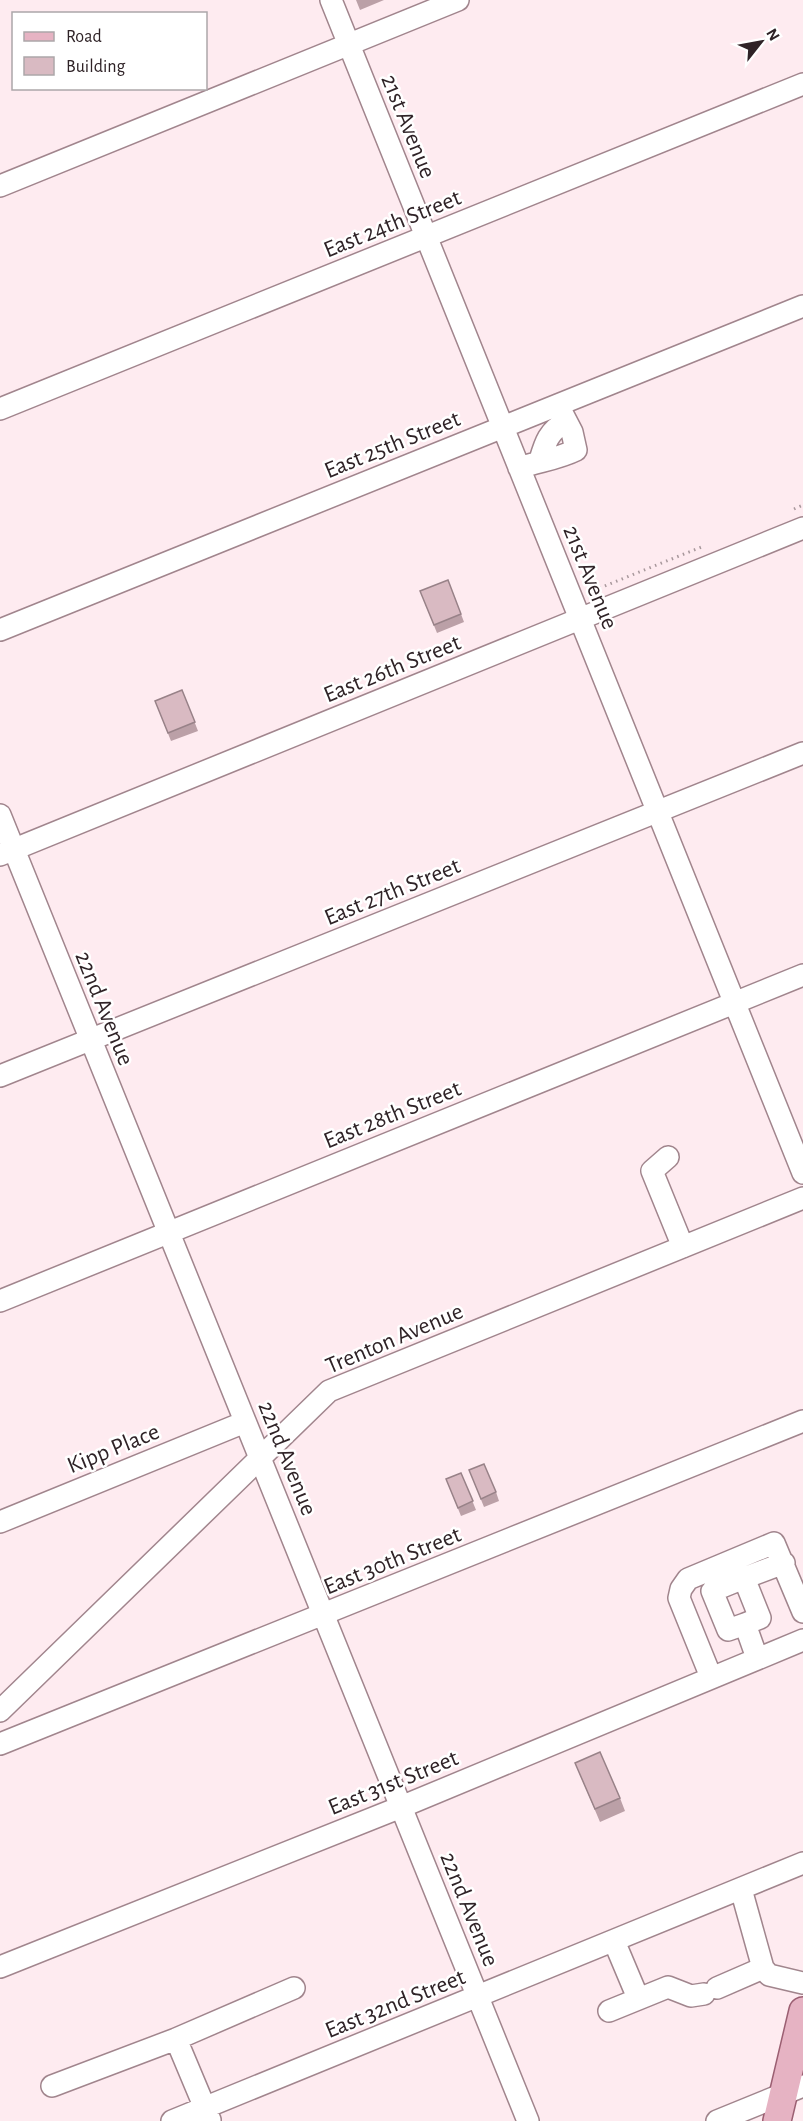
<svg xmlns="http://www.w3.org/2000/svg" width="803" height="2121" font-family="'Alegreya Sans',sans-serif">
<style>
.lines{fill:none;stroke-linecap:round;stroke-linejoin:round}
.minor-casing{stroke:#a1858d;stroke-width:24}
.major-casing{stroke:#9b5f72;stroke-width:30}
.path{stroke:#a8989c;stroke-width:3;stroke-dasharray:1.5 4.5;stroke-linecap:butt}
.minor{stroke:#fff;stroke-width:21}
.major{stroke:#e6b3c3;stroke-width:27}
.wall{fill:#bba0a7}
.building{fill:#d9bac2;stroke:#988288;stroke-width:1.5}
.labels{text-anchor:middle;stroke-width:5;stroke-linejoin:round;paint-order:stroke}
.street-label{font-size:24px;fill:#2f2327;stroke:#fff}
</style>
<rect width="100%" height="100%" fill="#feebf0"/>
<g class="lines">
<defs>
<path id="minor" d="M331,0L803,1173
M0,186L458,0
M0,409L803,84
M540,460C545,443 549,430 566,422
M519,468C539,461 558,459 576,450L572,432L558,405
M0,630L803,306
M0,815L528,2121
M0,855L803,528
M0,1076L803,753
M668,1157L652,1171L683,1247
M0,1301L803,975
M0,1522L245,1422
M744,1578L784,1563
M745,1624L728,1630L712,1591L744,1578L760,1618L745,1624L757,1658
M711,1677L679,1598L681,1589L688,1579L774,1543L803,1612
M0,1711L329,1391L803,1198
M0,1744L803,1421
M741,1889L763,1968L769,1975L803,1983
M614,1941L638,1998
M0,1967L401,1807L803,1640
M717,1988L763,1968
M609,2011L668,1987L691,1996L704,1994
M52,2086L176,2039
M210,2120L176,2039L294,1988
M172,2121L803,1863
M717,2121L803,2086"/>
<path id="major" d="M777,2121L803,2011"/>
</defs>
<!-- minor casing -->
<use href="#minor" class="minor-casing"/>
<!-- major casing -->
<use href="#major" class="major-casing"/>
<!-- path -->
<path class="path" d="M794,509L803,505
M593,595L592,591L704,546"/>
<!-- minor -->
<use href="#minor" class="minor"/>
<!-- major -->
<use href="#major" class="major"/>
</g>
<!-- wall -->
<path class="wall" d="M356,0H384L360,10Z
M448,580L464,622L437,633L420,591Z
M182,690L198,731L171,741L155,701Z
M469,1470L496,1492L499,1501L484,1507Z
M461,1473L476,1510L461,1516L446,1479Z
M575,1763L620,1798L625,1811L600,1822Z"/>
<!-- building -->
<path class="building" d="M448,580L461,614L434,625L420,591Z
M182,690L195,722L168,733L155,701Z
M484,1464L496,1492L481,1499L469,1470Z
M461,1473L473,1501L458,1508L446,1479Z
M600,1752L620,1798L595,1809L575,1763Z"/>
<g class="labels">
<!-- street labels -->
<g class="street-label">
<text transform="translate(409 126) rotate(68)" y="8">21st Avenue</text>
<text transform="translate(392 223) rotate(-22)" y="8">East 24th Street</text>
<text transform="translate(392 444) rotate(-22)" y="8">East 25th Street</text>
<text transform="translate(591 577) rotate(68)" y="8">21st Avenue</text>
<text transform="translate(392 668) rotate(-22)" y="8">East 26th Street</text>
<text transform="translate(392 891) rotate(-22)" y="8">East 27th Street</text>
<text transform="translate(105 1008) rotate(68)" y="8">22nd Avenue</text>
<text transform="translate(392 1114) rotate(-22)" y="8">East 28th Street</text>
<text transform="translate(394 1338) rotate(-23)" y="8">Trenton Avenue</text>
<text transform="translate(113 1448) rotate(-22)" y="8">Kipp Place</text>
<text transform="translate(288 1458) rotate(68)" y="8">22nd Avenue</text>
<text transform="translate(392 1560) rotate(-22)" y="8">East 30th Street</text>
<text transform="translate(393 1782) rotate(-22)" y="8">East 31st Street</text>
<text transform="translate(470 1909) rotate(68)" y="8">22nd Avenue</text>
<text transform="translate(395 2003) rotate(-22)" y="8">East 32nd Street</text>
</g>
</g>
<!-- legend -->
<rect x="12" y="12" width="195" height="78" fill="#ffffff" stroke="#aca7a9" stroke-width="1.5"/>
<rect x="24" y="32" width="30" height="9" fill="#e6b3c3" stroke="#aca7a9" stroke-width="1.5"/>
<text x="66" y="42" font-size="18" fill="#2f2327">Road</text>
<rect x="24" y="57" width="30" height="18" fill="#d9bac2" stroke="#aca7a9" stroke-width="1.5"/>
<text x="66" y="72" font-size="18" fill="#2f2327">Building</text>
<!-- north arrow -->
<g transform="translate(761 42) rotate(59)" stroke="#ffffff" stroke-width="4.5" paint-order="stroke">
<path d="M0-4.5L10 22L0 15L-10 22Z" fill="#2f2327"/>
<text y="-9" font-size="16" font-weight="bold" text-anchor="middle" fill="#2f2327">N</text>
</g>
</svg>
